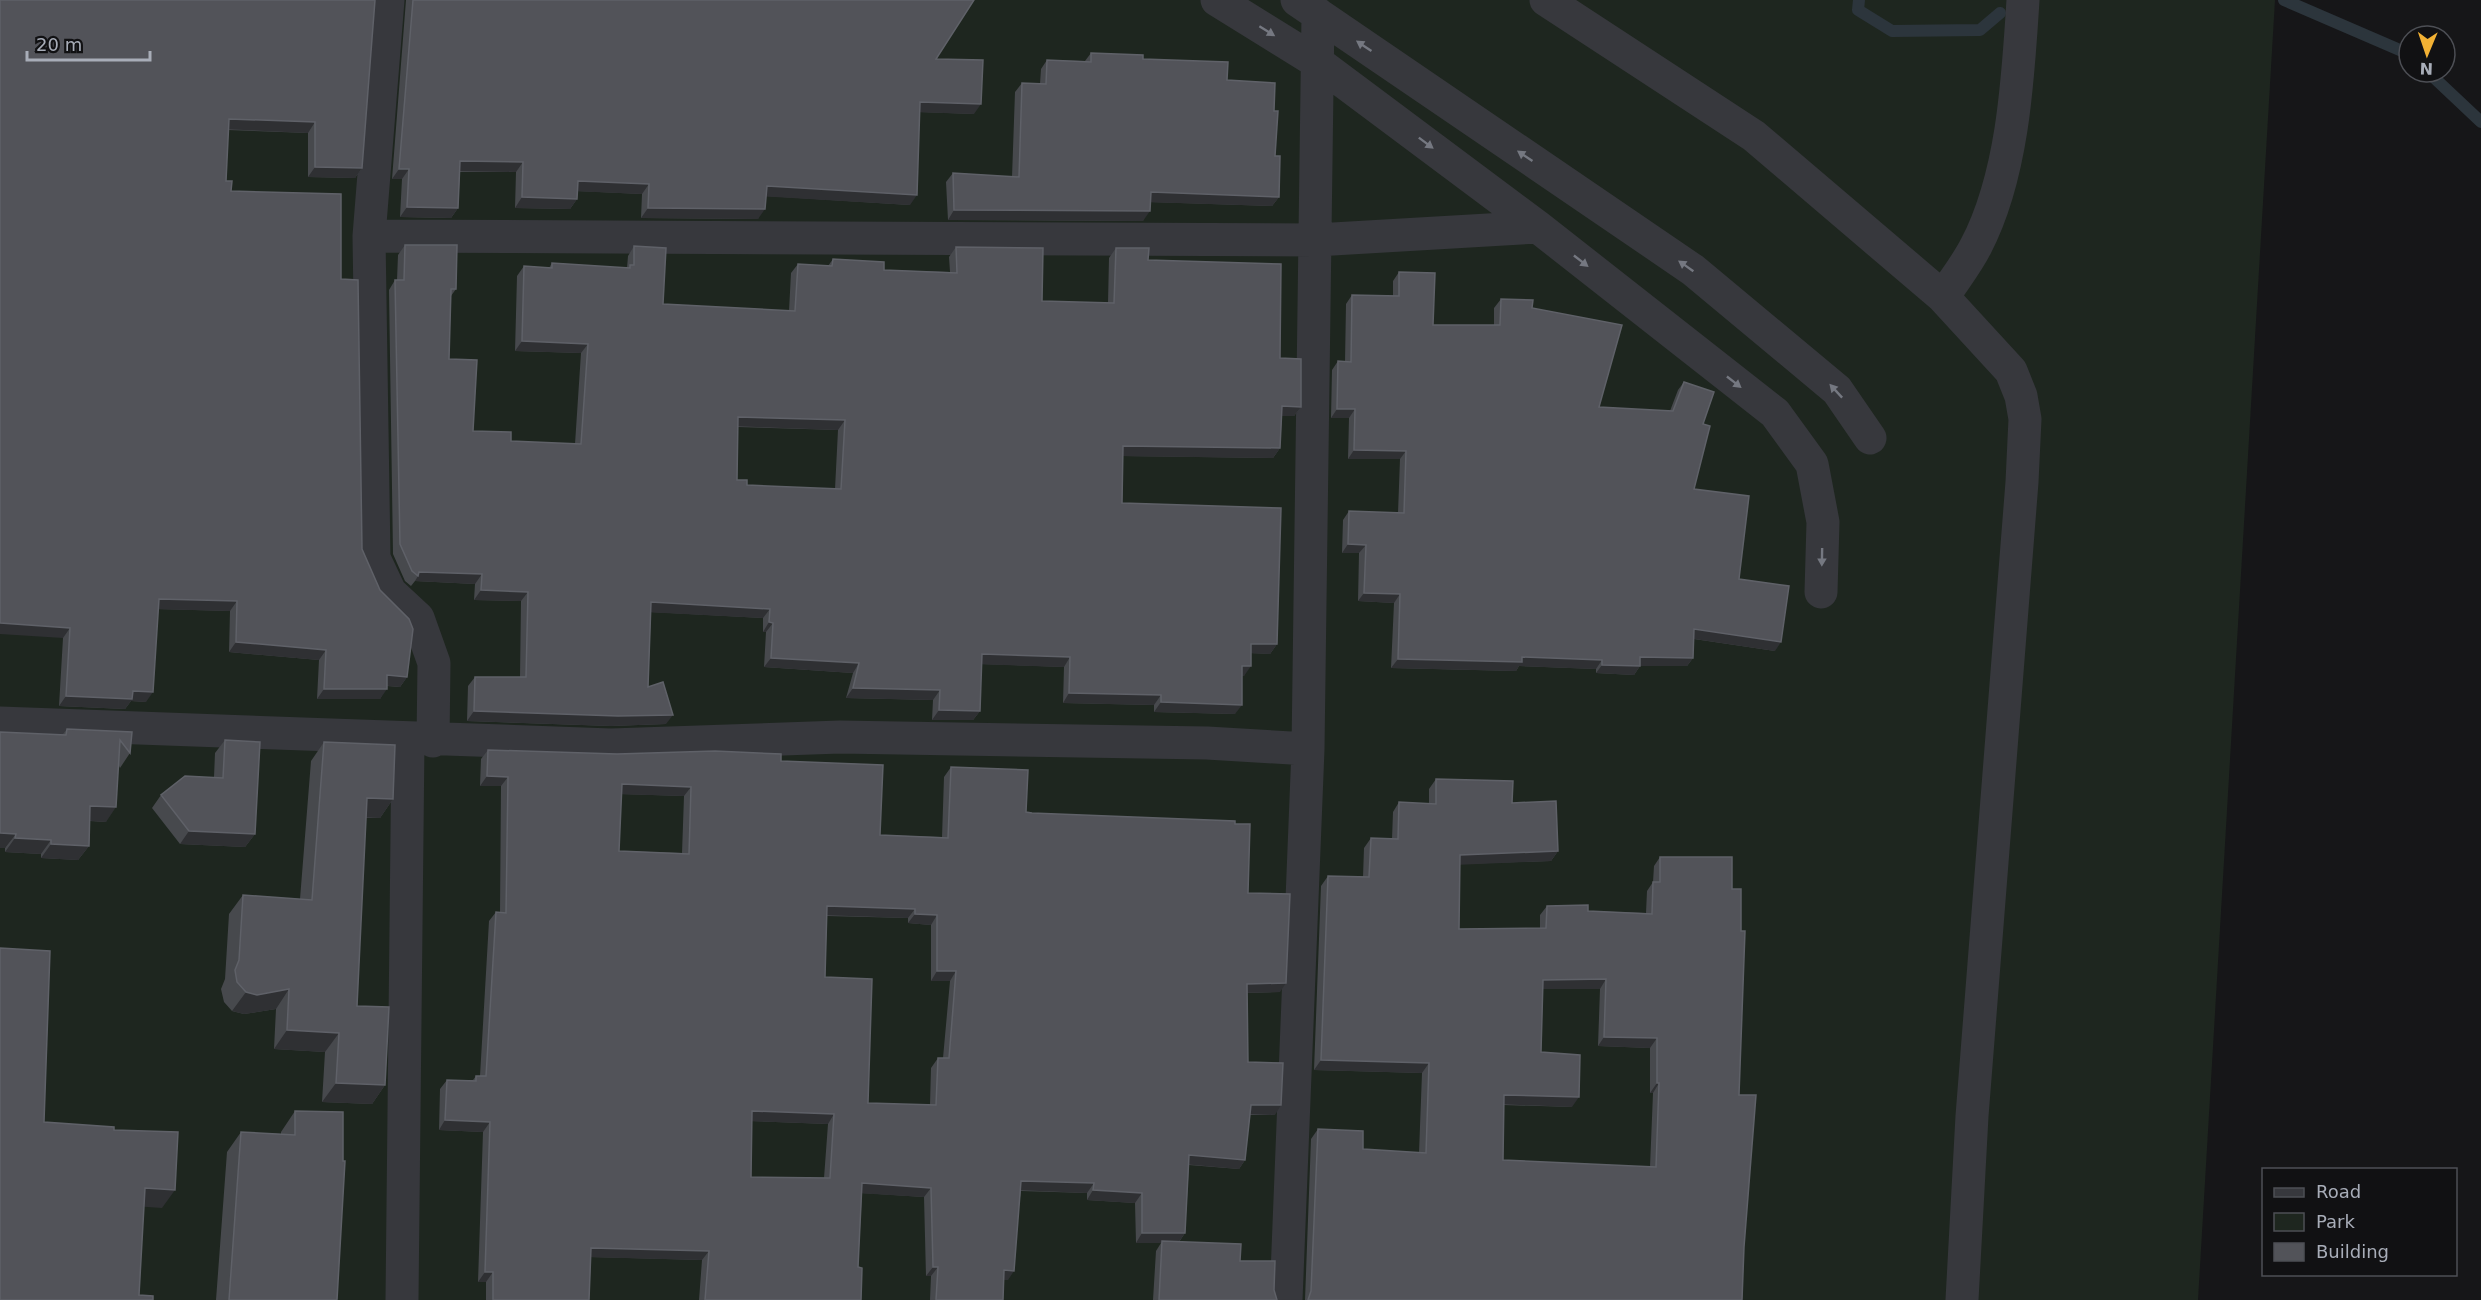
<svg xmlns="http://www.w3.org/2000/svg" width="2481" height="1300" font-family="'DejaVu Sans',sans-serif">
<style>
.green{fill:#1e261f}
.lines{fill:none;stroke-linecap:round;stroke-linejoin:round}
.stream{stroke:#2c353c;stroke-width:12}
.street{stroke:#37383d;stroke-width:33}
.wall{fill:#47494d;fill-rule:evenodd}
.shaded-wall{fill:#2f3033}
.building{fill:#525359;stroke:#5f6168;stroke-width:1.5;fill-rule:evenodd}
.oneway{fill:#757881}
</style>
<rect width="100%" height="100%" fill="#161618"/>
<!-- green -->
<path class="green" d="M0,0H2275L2198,1300H0Z"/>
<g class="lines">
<!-- stream -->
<path class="stream" d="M1859,0L1858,10L1892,31L1980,30L2000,13
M2284,0L2409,54
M2428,72L2481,122"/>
<!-- street -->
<path class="street" d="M388,0L369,236L374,558L390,592L418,618L434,663L433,741
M1217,0L1317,62L1538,227L1775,413L1812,464L1823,522L1821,592
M1297,0L1693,270L1837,390L1870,438
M1546,0L1754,136L1943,297L2011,371L2021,396L2025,419L2022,482L1972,1116L1962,1300
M369,236L1316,240L1538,227
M1943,297C1954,280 1967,264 1976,246C2013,175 2018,79 2023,0
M0,723L611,745L840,737L1207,743L1308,749
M402,1300L408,740
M1286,1300L1308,749L1318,14"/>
</g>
<!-- wall -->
<path class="wall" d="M0,0H375L362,168L355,178L308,177V133L228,130L226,181L231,191L341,279L362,549L407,677L400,687L387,686L380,699H317L319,660L229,652L230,611L158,609L146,702L131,701L125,709L59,706L63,638Z
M406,0H974L936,59L974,114L920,112L910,205L766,196L758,219L641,218L642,194L577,191V199L570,209L515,208L516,172H460L458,208L451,218L400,217L402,179H392Z
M1091,53L1143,59L1227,80L1274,111L1275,156L1279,197L1272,206L1150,202L1143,221L948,220L946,182L953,173L1012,177L1015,92L1022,83L1040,84L1041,69L1047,60L1085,61Z
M405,245L456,289L451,296L449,359L473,431L511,441L575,444L581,353L515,351L517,276L524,266L549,268L552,263L627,268L628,256L634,246L663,304L789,311L791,273L798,264L828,266L833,259L884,270L950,272L949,257L956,247L1042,301L1108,303L1109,258L1116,248L1148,260L1280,358L1301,407L1294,416H1282L1280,448L1273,458L1123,456L1122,503L1277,644L1270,654L1251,653L1244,676H1242L1235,714L1154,712V705L1063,703L1064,667L981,664L980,711L973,720H932L933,700L846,698L853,673L764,667L766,632H763V618L651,612L648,687L666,724L611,726L467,721L468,686L475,677H520L521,601L474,600L475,584L415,581L411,586L405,581L393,554L389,290L395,280H397L398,255ZM738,427L838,430L835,489L747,485L737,480Z
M1399,272L1433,325H1494V308L1501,299L1532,308L1599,407L1670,411L1678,390L1684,382L1703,424L1694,489L1775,651L1694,639L1693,658L1687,666H1640L1634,675L1596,673V669L1519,666L1516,671L1391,668L1394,603L1358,601L1359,553H1342L1343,520L1349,511L1398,513L1400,459H1348L1349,418H1331L1332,370L1338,361L1345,362L1346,304L1352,295L1393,296V281Z
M67,729L132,732L130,753L120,768L119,766L106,822L90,821L89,846L78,860L41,858V854L5,852V848L63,734Z
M225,740L255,834L245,847L180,844L152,808L161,795L214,777L215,753Z
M324,742L393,799L380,818H366L357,1006L385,1085L372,1104L322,1102L325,1052L274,1049L276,1009L244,1014L232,1011L224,1002L221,989L225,979L229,914L243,895L300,899L311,761Z
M488,750L781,761L880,835L942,837L944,777L951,767L1026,812L1032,813L1235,824L1248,893L1280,992L1247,993L1248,1062L1275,1115H1250L1245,1160L1239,1169L1189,1165L1185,1233L1179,1242L1240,1261L1274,1290L1277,1300H1153L1156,1251L1161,1243H1136L1135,1203L1087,1200V1193L1021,1191L1008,1280H1003V1300H930L931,1276H926L924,1197L862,1193L858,1267L861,1300H699L702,1260L591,1257L589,1300H486V1282H478L483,1132L439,1130L440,1089L447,1080H473L476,1076H480L489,921L496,912H500L501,786H480L481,759ZM621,794L684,796L682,853L619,851ZM827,916L908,918V923L931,925V981H950L943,1058H938L931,1068L930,1105L868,1103L825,977ZM752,1121L828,1124L824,1178L751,1177Z
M1436,779L1512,803L1558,851L1551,861L1460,864L1459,929L1540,928V915L1547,906L1588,911L1646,913L1647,891L1653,882L1654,866L1660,857L1732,889L1744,1247L1742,1300H1305L1311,1139L1318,1129L1363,1149L1419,1153L1422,1073L1314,1070L1321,886L1328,876L1363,877L1364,848L1371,838L1392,839L1393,812L1399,802L1429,804V789ZM1543,989H1600L1598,1046L1650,1048V1093H1653L1650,1167L1503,1160L1504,1105L1572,1107L1541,1052Z
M295,1111L337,1300H216L227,1152L241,1132L281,1134V1132Z"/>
<!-- shaded-wall -->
<path class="shaded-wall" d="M920,102L981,104L974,114L913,112Z
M229,119L315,122L308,133L221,129Z
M460,161L523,162L516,172L453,171Z
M315,167L362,168L355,178L308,177Z
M399,169H409L402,179H392Z
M578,181L649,184L642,194L571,191Z
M767,186L917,195L910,205L759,196Z
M1151,192L1279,197L1272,206L1144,202Z
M522,197L577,199L570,209L515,208Z
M407,207L458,208L451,218L400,217Z
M648,208L765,209L758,219L641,218Z
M954,210L1150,211L1143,221L948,220Z
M522,341L588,344L581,353L515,351Z
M1282,406L1301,407L1294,416H1275Z
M1337,409H1355L1349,418H1331Z
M738,417L845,420L838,430L731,426Z
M1123,446L1280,448L1273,458L1116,456Z
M1354,450L1406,451L1400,459H1348Z
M1348,544L1366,545L1359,553H1342Z
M419,572L482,574L475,584L415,581L418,576Z
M481,590L528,592L521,601L474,600Z
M1364,593L1400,594L1394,603L1358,601Z
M159,599L237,601L230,611L152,609Z
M651,602L770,609L763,618L644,612Z
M769,622L773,623L766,632H763Z
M0,623L70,628L63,638L0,634Z
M1694,629L1781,642L1775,651L1688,638Z
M236,642L326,650L319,660L229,652Z
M1251,644H1277L1270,654L1244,653Z
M982,654L1070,657L1064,667L975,664Z
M1522,657L1602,660L1596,669L1519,666L1516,671L1391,668L1398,659Z
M1640,657L1693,658L1687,666H1640L1634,675L1596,673L1602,665Z
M771,658L859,663L853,673L764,667Z
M1242,666H1251L1244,676H1235Z
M387,675L407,677L400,687L380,685Z
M853,688L940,690L933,700L846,698Z
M324,689H387L380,699H317Z
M133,691L153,692L146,702L131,701L125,709L59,706L66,696Z
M1069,693L1161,695L1154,705L1063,703Z
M1161,702L1242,705L1235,714L1154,712Z
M939,710L980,711L973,720H932Z
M474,711L673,715L666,724L611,726L467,721Z
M487,776L508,777L501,786H480Z
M622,784L691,787L684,796L615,794Z
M367,798L393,799L380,818L353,817Z
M90,806L116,807L106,822L80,820Z
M189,831L255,834L245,847L180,844Z
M0,833L16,834L5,848H0Z
M15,838L51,840L41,854L5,852Z
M51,844L89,846L78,860L41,858Z
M1558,851L1551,861L1454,865L1460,855Z
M827,906L915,909L908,918L821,915Z
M915,914L937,915L931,925L908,923Z
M937,971H956L950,981H931Z
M1606,979L1600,989H1537L1543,980Z
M1286,983L1280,992L1240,993L1247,984Z
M289,989L276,1009L244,1014L232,1011L246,992Z
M287,1030L339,1033L325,1052L274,1049Z
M1604,1037L1657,1038L1650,1048L1598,1046Z
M1321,1060L1429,1063L1422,1073L1314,1070Z
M336,1083L385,1085L372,1104L322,1102Z
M1657,1083H1659L1653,1093H1650Z
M1504,1095L1579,1097L1572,1107L1497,1104Z
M1251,1105H1281L1275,1115L1244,1114Z
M752,1111L834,1114L828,1124L746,1121Z
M445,1120L490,1122L483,1132L439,1130Z
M1189,1155L1245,1160L1239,1169L1183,1164Z
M1021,1181L1094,1183L1087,1193L1015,1190Z
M862,1183L931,1188L924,1197L856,1193Z
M145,1188L175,1190L162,1208L133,1206Z
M1093,1190L1142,1193L1135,1203L1087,1200Z
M1142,1233H1185L1178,1243H1136Z
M591,1248L709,1251L702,1260L584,1257Z
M933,1267H938L931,1276H926Z
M1004,1270L1014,1271L1008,1280H997Z
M485,1272H493L486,1282H478Z"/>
<!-- building -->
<path class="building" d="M0,0H375L362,168L315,167V122L229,119L226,181H232L231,191L341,194V279L358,280L362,549L380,590L409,619L413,629L407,677L387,675V689H324L326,650L236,642L237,601L159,599L153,692L133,691L132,699L66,696L70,628L0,623Z
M413,0H974L936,59L983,60L981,104L920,102L917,195L767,186L765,209L648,208L649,184L578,181L577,199L522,197L523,162L460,161L458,208L407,207L409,169H399Z
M1091,53L1143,55V59L1228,62L1227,80L1275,83L1274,111H1278L1275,156H1280L1279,197L1151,192L1150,211L954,210L953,173L1019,177L1022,83L1046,84L1047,60L1091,62Z
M405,245H457L456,289H451L449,359L477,360L473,431L511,432V441L581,444L588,344L522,341L524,266L552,268V263L630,268V265H634V246L666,248L663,304L795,311L798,264L832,266L833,259L884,262V270L957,273L956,247L1043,248L1042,301L1114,303L1116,248H1149L1148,260L1281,264L1280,358L1301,359V407L1282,406L1280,448L1123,446L1122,503L1281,508L1277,644H1251V666H1242V705L1161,702V695L1069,693L1070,657L982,654L980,711L939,710L940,690L853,688L859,663L771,658L773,623L769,622L770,609L651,602L648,687L663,682L673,715L618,716L474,711L475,677H526L528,592L481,590L482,574L419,572L418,576L412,571L400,544L395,280H404ZM738,417L845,420L841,489L747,485V480H737Z
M1399,272L1435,273L1433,325H1500L1501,299L1533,300L1532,308L1622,325L1599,407L1673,411L1684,382L1714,392L1703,424L1710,426L1694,489L1749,496L1739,579L1789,586L1781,642L1694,629L1693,658L1640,657V666L1602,665V660L1522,657V662L1398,659L1400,594L1364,593L1366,545L1348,544L1349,511L1404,513L1406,451L1354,450L1355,409H1337L1338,361L1351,362L1352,295L1399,296Z
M67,729L132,732L130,753L120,740L116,807L90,806L89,846L51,844V840L15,838L16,834L0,833V732L66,735Z
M225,740L260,742L255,834L189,831L161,795L185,776L223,778Z
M324,742L395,745L393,799L367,798L357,1006L389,1007L385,1085L336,1083L339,1033L287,1030L289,989L257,995L246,992L237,982L235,970L239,960L243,895L312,900Z
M488,750L617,754L715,751L781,754V761L883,765L880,835L948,838L951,767L1028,770L1026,812L1032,813L1235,821V824H1250L1248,893L1290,894L1286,983L1247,984L1248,1062L1283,1063L1281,1105H1251L1245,1160L1189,1155L1185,1233H1142V1193L1093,1190L1094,1183L1021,1181L1014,1271L1004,1270L1003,1300H936L938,1267H933L931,1188L862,1183L858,1267L862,1268L861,1300H705L709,1251L591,1248L589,1300H493V1272H485L490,1122L445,1120L447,1080L476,1081V1076H486L496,912L506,913L508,777L487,776ZM622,784L691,787L689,854L619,851ZM827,906L915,909V914L937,915V971H956L949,1058H938L936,1105L868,1103L872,979L825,977ZM752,1111L834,1114L830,1178L751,1177Z
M1436,779L1513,781L1512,803L1556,801L1558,851L1460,855L1459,929L1546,928L1547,906L1588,905V911L1652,914L1653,882H1660V857H1732V889H1741V931H1745L1739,1095H1756L1744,1247L1742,1300H1308L1311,1291L1318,1129L1363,1131V1149L1426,1153L1429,1063L1321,1060L1328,876L1369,877L1371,838L1398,839L1399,802L1436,804ZM1606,979L1604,1037L1657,1038V1083H1659L1656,1167L1503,1160L1504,1095L1579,1097L1580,1055L1541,1052L1543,980Z
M0,948L50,951L44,1122L114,1127V1130L178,1132L175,1190L145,1188L139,1295L153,1296V1300H0Z
M295,1111L343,1112V1161H345L337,1300H229L241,1132L295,1135Z
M1162,1241L1241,1244L1240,1261H1275L1274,1290L1277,1300H1159Z"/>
<!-- one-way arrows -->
<defs><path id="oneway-solid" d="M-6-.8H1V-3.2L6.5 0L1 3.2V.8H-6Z" transform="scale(1.5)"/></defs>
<g class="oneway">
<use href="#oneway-solid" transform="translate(1267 31) rotate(32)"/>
<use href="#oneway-solid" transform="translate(1364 46) rotate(-146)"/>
<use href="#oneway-solid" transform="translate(1426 143) rotate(37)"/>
<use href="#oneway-solid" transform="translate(1525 156) rotate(-146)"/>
<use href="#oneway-solid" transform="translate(1581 261) rotate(38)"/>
<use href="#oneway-solid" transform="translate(1686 266) rotate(-145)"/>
<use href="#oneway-solid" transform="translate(1734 382) rotate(38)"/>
<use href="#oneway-solid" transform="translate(1836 391) rotate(-133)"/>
<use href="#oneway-solid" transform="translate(1822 557) rotate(91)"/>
</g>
<!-- legend -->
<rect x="2262" y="1168" width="195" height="108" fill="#111113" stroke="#4d4f55" stroke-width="1.5"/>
<rect x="2274" y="1188" width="30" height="9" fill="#37383d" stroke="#4d4f55" stroke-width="1.5"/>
<text x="2316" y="1198" font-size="18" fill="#a8adb8">Road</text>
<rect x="2274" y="1213" width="30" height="18" fill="#1e261f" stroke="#4d4f55" stroke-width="1.5"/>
<text x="2316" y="1228" font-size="18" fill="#a8adb8">Park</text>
<rect x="2274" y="1243" width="30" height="18" fill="#525359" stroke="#4d4f55" stroke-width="1.5"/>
<text x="2316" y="1258" font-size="18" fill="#a8adb8">Building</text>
<!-- north arrow -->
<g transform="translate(2427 54) rotate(182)"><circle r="28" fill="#111113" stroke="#4d4f55" stroke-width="1.5"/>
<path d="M0-4.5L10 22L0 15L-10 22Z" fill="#f2b134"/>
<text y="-9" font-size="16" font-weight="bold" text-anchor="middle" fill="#a8adb8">N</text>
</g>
<!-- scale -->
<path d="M27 51v9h123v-9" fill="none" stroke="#a8adb8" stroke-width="3"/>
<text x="36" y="51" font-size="18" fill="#a8adb8" stroke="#111113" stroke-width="4.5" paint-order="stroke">20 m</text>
</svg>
